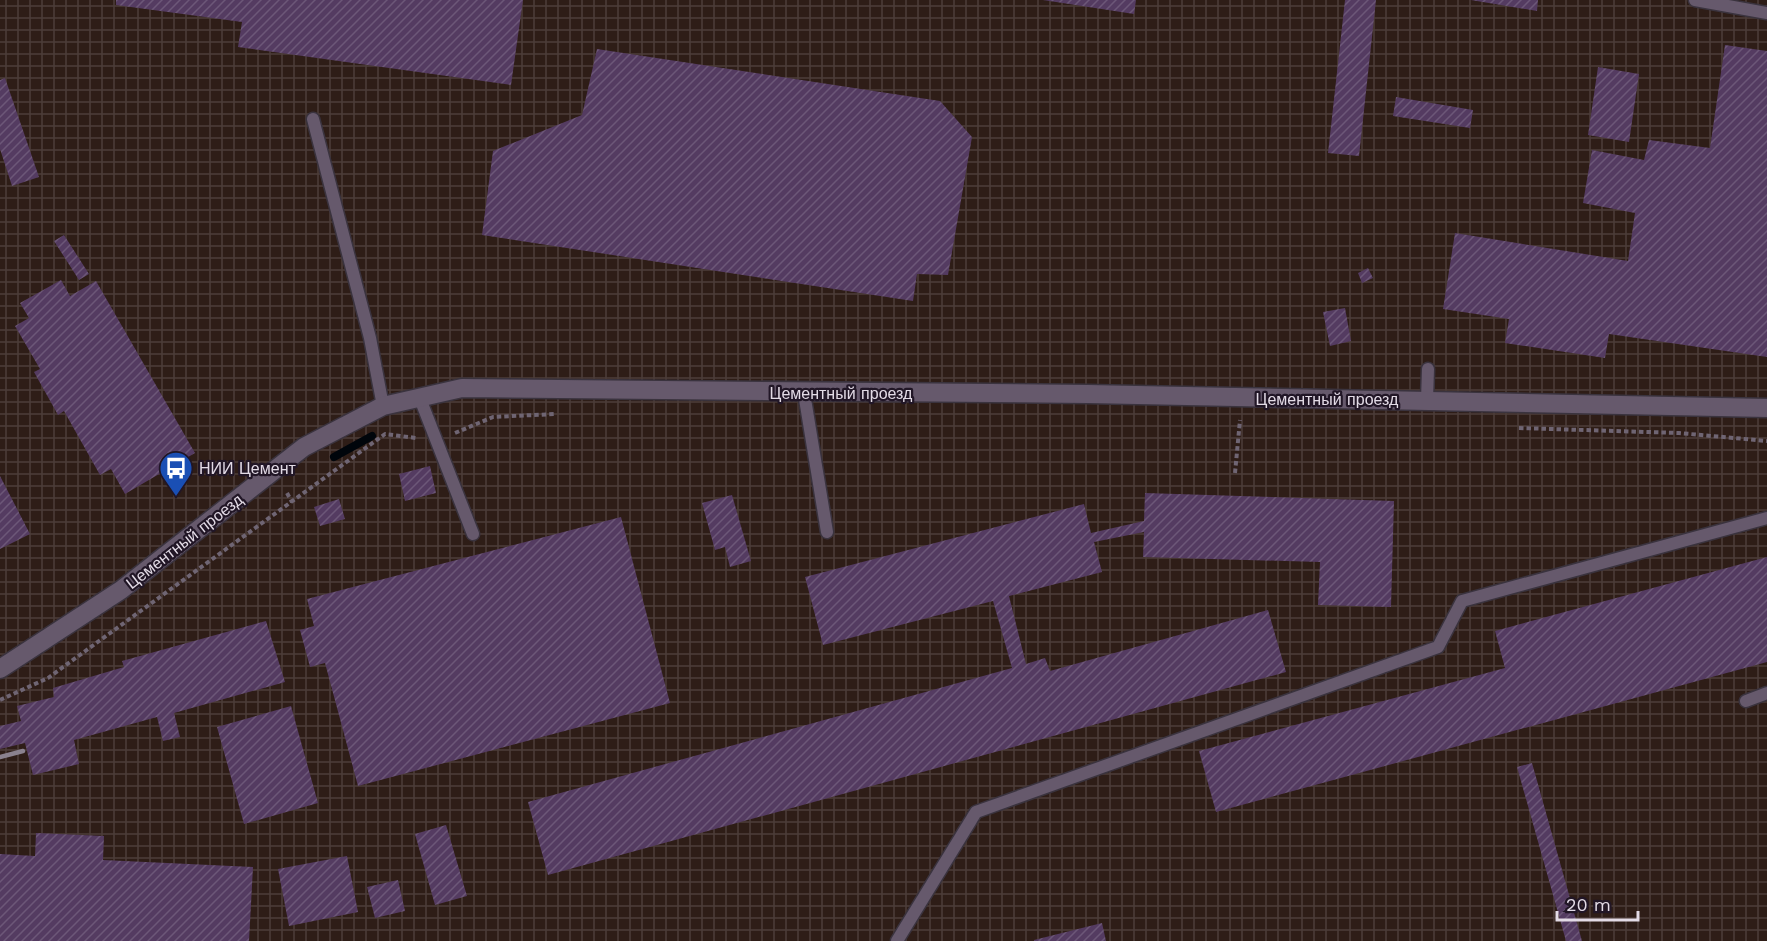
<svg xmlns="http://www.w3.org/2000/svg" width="1767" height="941" font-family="'Work Sans',sans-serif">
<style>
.industrial{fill:url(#industrial-grid)}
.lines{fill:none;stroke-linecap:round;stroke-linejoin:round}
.stream{stroke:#00050b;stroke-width:8}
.building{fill:url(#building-hatch)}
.service-casing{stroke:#3a333e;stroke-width:15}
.tertiary-casing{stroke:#3a333e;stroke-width:21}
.path{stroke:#6f6573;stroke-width:4;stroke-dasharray:4.5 3;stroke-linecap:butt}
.service{stroke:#66596c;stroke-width:12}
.tertiary{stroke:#66596c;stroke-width:18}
.rail{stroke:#8a818e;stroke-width:4.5}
.labels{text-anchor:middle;stroke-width:4.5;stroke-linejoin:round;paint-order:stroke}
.street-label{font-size:16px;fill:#e3dbe6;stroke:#211626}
.poi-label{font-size:16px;fill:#e3dbe6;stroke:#211626;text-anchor:start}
</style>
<defs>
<pattern id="industrial-grid" width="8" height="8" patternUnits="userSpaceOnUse" patternTransform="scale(1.5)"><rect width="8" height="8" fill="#2e1d17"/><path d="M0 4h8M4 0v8" fill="none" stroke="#4c3d39"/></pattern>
<pattern id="building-hatch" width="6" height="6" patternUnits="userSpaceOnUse" patternTransform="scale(1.5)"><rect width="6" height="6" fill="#543b61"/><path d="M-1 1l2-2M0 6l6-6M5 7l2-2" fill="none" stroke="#6c5778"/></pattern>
</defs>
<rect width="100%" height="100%" fill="#211626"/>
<!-- industrial -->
<path class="industrial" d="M0,0H1767V941H0Z"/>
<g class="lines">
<!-- stream -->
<path class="stream" d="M334,457L372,436"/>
</g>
<!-- building -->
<path class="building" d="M116,0H523L511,85L238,47L242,22L116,5Z
M1043,0H1136L1134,14Z
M1345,0H1376L1359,156L1328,153Z
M1471,0H1538L1537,11Z
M1725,45L1767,51V357L1609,334L1605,358L1505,343L1509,319L1443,309L1455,233L1628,261L1635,213L1583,203L1592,150L1644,160L1649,140L1710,148Z
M597,49L940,101L972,137L948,275L917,274L913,301L482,235L493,151L582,115Z
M1598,67L1639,74L1629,142L1588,135Z
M5,78L39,177L12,186L0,149V80Z
M1396,97L1473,110L1470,128L1393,116Z
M64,235L89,274L79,280L54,241Z
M1368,268L1373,278L1362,283L1358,273Z
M61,280L70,296L96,281L195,453L125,494L111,469L100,475L64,411L58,415L34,372L40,369L15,326L29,318L20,303Z
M1345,308L1351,341L1330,346L1323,312Z
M430,466L436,493L405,501L399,474Z
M0,476L30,534L0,549Z
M1145,493L1394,501L1391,607L1318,605L1320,562L1143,557L1144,532L1094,542L1102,572L1009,596L1026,664L1045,658L1050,671L1268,610L1286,672L548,875L528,802L1012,668L993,601L823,645L805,577L1084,504L1091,533L1144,521Z
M732,495L751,561L730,567L725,547L715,550L702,503Z
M339,499L345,519L320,526L314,507Z
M621,517L670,703L358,786L325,663L310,667L300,630L314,626L307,599Z
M1767,557V662L1216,812L1199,751L1505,668L1495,631Z
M266,621L285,682L174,713L180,737L163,741L157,717L74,740L79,764L33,775L25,743L0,749V726L21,721L17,706L54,697L53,688L124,667L122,661Z
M291,706L318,803L244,824L217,727Z
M1532,763L1582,941H1566L1517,767Z
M446,825L467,896L435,905L415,834Z
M36,833L104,836L103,860L253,867L249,941H0V854L35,856Z
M347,856L358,912L289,926L278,869Z
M398,880L405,911L375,918L367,887Z
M1102,923L1106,941H1034V940Z"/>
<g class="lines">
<defs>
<path id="service" d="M1695,0L1767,13
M313,119L370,338L383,406
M804,393L827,532
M419,396L473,534
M1427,400L1428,369
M1746,701L1767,693
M897,941L976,812L1438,647L1462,601L1767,518"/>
<path id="tertiary" d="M0,669L121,590L304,447L383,406L462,388L1088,394L1767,408"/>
</defs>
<!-- service casing -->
<use href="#service" class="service-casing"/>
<!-- tertiary casing -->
<use href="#tertiary" class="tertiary-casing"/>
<!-- path -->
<path class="path" d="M1519,428L1679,433L1767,441
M455,433L493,417L555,414
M1235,473L1240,420
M287,493L292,502
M0,700L48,678L385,434L416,438"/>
<!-- service -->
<use href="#service" class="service"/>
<!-- tertiary -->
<use href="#tertiary" class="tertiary"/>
<!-- rail -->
<path class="rail" d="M0,757L23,751"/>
</g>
<!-- icons -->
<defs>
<symbol id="bus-pin" viewBox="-11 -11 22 30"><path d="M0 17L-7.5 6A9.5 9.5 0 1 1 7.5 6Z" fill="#1a4fb4" stroke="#211626"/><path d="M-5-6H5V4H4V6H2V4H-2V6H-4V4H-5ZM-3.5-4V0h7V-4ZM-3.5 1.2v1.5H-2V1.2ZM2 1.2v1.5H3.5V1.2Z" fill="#fff"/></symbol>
</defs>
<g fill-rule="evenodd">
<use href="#bus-pin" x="157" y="449" width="38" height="52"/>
</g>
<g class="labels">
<!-- street labels -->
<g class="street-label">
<text x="841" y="399">Цементный проезд</text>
<text x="1327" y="405">Цементный проезд</text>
<text transform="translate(184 541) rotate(-38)" y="6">Цементный проезд</text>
</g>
<!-- poi labels -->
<g class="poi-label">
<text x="199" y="474">НИИ Цемент</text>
</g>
</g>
<!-- scale -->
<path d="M1557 911v9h81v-9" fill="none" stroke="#e3dbe6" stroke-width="3"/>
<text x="1566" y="911" font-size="18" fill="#e3dbe6" stroke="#211626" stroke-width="4.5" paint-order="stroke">20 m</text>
</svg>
